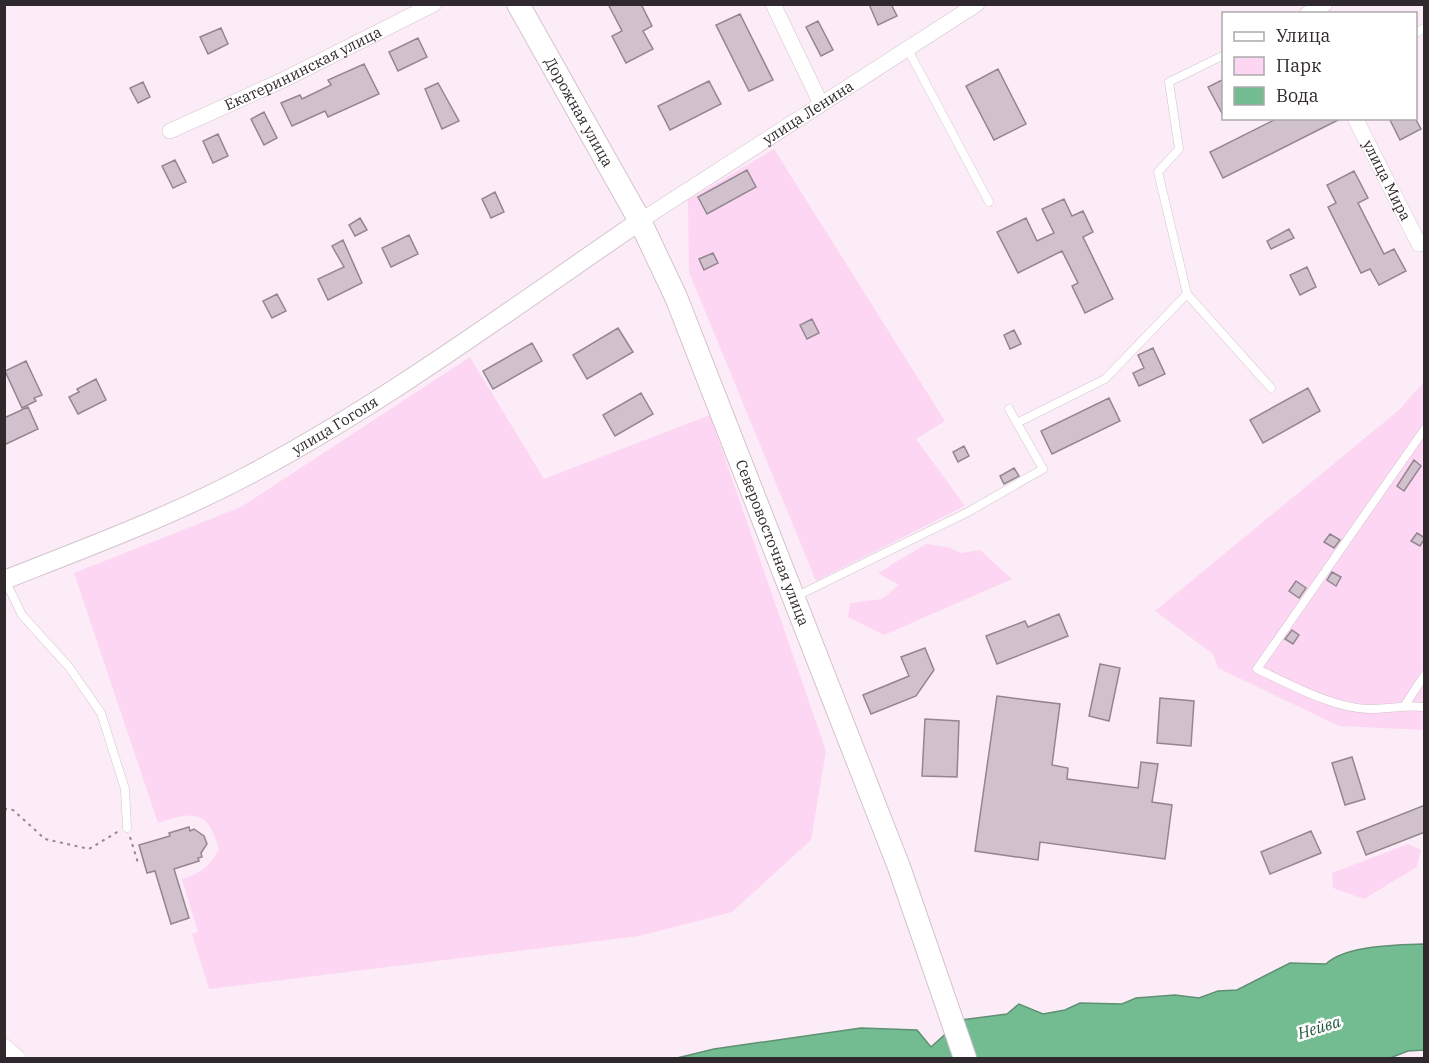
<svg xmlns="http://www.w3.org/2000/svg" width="1429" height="1063" font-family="'IBM Plex Serif',serif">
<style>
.green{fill:#fcd6f2}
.water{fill:#73bc91;stroke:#5f9073;stroke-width:1.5}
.building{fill:#d0c1cc;stroke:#948690;stroke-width:1.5}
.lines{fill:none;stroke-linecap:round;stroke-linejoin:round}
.service-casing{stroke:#d2c3cd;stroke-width:9}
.minor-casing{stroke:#d2c3cd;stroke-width:16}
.tertiary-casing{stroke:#d2c3cd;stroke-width:20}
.primary-casing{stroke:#d2c3cd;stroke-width:24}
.path{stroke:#958a91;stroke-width:2;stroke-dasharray:3 4.5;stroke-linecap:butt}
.service{stroke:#fff;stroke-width:8}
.minor{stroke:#fff;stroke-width:15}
.tertiary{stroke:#fff;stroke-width:18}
.primary{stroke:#fff;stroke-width:22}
.labels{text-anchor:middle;stroke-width:5;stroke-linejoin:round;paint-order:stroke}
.street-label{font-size:15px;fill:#2f292d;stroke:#fff}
.water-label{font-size:16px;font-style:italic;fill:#1f5639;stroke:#fff}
</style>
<rect width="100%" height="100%" fill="#fcecf7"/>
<!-- green -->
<path class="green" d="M774,149L945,421L916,439L965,506L816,581L689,272L688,200Z
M470,357L544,479L710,415L826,751L811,840L732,912L639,936L209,989L192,934L198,932L182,879C202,873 209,867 219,849C208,809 193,811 158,823L74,573L241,507Z
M1424,382V730L1339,726L1218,668L1213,654L1155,611L1399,410Z
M926,544L948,547L961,553L980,550L1012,579L884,635L848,617L850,603L882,599L899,585L878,573Z
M1408,844L1421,850L1417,867L1364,899L1333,888L1332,873Z"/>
<!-- water -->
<path class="water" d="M1424,944V1050L1408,1051L1390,1058H677L714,1049L861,1028L917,1030L931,1047L961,1020L1007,1014L1019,1004L1043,1014L1065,1010L1080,1003L1122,1004L1136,998L1175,995L1199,998L1218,991L1237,990L1290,963L1326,964C1345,945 1398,945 1424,944Z"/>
<!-- building -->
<path class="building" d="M608,4H641L652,26L643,31L653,49L626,63L612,36L622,31Z
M869,4H891L897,16L878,25Z
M740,14L773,80L749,91L716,25Z
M818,21L833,50L821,56L806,27Z
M221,28L228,44L208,54L200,37Z
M418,38L427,57L398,71L389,52Z
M364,64L379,94L328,117L325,111L292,126L281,103L300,95L302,99L331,85L328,80Z
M998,69L1026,124L994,140L966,86Z
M1224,79V117L1208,87Z
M709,81L721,104L670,130L658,106Z
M143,82L150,97L138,103L130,88Z
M438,83L459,121L442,129L425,89Z
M264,112L277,138L264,145L251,119Z
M1278,118H1342L1223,178L1210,152Z
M1389,118H1415L1421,129L1400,140Z
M218,134L228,156L213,163L203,141Z
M175,160L186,182L173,188L162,166Z
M747,170L756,187L707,214L698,197Z
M1354,171L1368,198L1358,203L1384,254L1394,249L1406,271L1379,285L1370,269L1361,273L1328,207L1336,203L1327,185Z
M495,192L504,212L491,218L482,199Z
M1064,199L1072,216L1083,211L1093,232L1083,237L1113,299L1085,313L1072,286L1078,283L1062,251L1018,273L997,232L1026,218L1037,241L1054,233L1042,209Z
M360,218L367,230L355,236L349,225Z
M1289,229L1294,238L1271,249L1267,241Z
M409,235L418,254L391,267L382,248Z
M343,240L362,283L328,300L318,279L344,267L332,246Z
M713,253L718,263L704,270L699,259Z
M1307,267L1316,287L1300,295L1290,275Z
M277,294L286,311L272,318L263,301Z
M812,319L819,333L807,339L800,325Z
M618,328L633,352L587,379L573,355Z
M1014,330L1021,344L1010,349L1004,335Z
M532,343L542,361L493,389L483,371Z
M1153,348L1165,374L1139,386L1133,373L1144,368L1138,355Z
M26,361L42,395L34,398L36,401L22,408L5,371Z
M96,379L106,400L78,414L69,397L79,392L77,389Z
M1308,388L1320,411L1263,443L1250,420Z
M641,393L653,414L615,436L603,415Z
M1109,398L1120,421L1052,454L1041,431Z
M28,407L38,429L4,445V418Z
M964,446L969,456L958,462L953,452Z
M1414,460L1421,466L1404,491L1397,486Z
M1014,468L1019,476L1004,484L1000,476Z
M1417,533L1425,538L1420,546L1411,541Z
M1330,534L1340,540L1334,548L1324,542Z
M1332,572L1341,577L1336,586L1327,580Z
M1296,581L1306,588L1299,598L1289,591Z
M1059,614L1068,636L997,664L986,636L1025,621L1028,627Z
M1292,630L1299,635L1293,644L1285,639Z
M925,648L934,670L916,696L871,714L863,695L909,676L901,657Z
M1100,664L1120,668L1109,721L1089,716Z
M997,696L1060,704L1052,765L1068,768L1067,779L1138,788L1141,762L1158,764L1152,802L1172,805L1165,859L1040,842L1038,860L975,851Z
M1160,698L1194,701L1191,746L1157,743Z
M925,719L959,721L957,777L922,776Z
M1352,757L1365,799L1345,805L1332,763Z
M1425,805V832L1366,855L1357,832Z
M189,827L190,831L194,829L204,836L207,844L201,853L202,857L198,858L199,861L174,869L189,918L171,924L155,871L147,873L139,845L170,836L169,833Z
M1311,831L1321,853L1270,874L1261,852Z"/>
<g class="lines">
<defs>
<path id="service" d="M1416,33L1424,28
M907,48L989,202
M1224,55L1169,82L1179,149L1158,172L1187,294L1271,388
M1017,423L1105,379L1187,294
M1424,430L1257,669C1290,684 1332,708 1369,709C1388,709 1405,705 1424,707
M5,580L22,615L69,667L101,713L125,789L127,828
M797,596L968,512L1043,469L1009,409
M1405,705L1424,676"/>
<g id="minor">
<path d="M773,4L821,104"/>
<path d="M1307,14L1325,4"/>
<path id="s1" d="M1355,118L1419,244"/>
<path id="s2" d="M170,131L283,80L434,4"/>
<path id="s3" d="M640,221L977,4"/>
<path d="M4,1046L18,1058"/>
</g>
<g id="tertiary">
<path id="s4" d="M4,580C86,548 169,517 247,476C385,403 511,309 640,221"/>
</g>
<g id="primary">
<path id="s5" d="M518,4L640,221L676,297L899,867L965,1058"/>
</g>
</defs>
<!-- service casing -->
<use href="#service" class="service-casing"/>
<!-- minor casing -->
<use href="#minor" class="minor-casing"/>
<!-- tertiary casing -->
<use href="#tertiary" class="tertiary-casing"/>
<!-- primary casing -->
<use href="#primary" class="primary-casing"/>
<!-- path -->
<path class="path" d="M4,809L13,810L45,839L89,849L119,831
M130,837L138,863"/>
<!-- service -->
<use href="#service" class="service"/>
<!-- minor -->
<use href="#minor" class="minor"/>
<!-- tertiary -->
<use href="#tertiary" class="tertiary"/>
<!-- primary -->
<use href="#primary" class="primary"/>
</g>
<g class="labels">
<!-- street labels -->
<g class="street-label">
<text dy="5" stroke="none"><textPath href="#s2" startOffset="147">Екатерининская улица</textPath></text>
<text dy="5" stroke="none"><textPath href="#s3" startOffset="200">улица Ленина</textPath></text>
<text dy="5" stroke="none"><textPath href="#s5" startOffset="124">Дорожная улица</textPath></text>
<text dy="5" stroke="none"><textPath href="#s1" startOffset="70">улица Мира</textPath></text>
<text dy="5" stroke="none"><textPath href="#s4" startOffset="366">улица Гоголя</textPath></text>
<text dy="5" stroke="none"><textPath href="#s5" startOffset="597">Северовосточная улица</textPath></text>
</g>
<!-- water labels -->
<g class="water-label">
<text transform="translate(1319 1027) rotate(-17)" y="6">Нейва</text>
</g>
</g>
<!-- border -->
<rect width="1429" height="1063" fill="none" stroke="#2f292d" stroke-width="12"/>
<!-- legend -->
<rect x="1222" y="12" width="195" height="108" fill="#ffffff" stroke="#aca9ab" stroke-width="1.5"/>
<rect x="1234" y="32" width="30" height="9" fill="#ffffff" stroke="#aca9ab" stroke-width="1.5"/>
<text x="1276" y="42" font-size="18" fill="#2f292d">Улица</text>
<rect x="1234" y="57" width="30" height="18" fill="#fcd6f2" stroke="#aca9ab" stroke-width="1.5"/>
<text x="1276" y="72" font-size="18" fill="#2f292d">Парк</text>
<rect x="1234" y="87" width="30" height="18" fill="#73bc91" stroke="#aca9ab" stroke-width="1.5"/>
<text x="1276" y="102" font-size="18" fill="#2f292d">Вода</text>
</svg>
